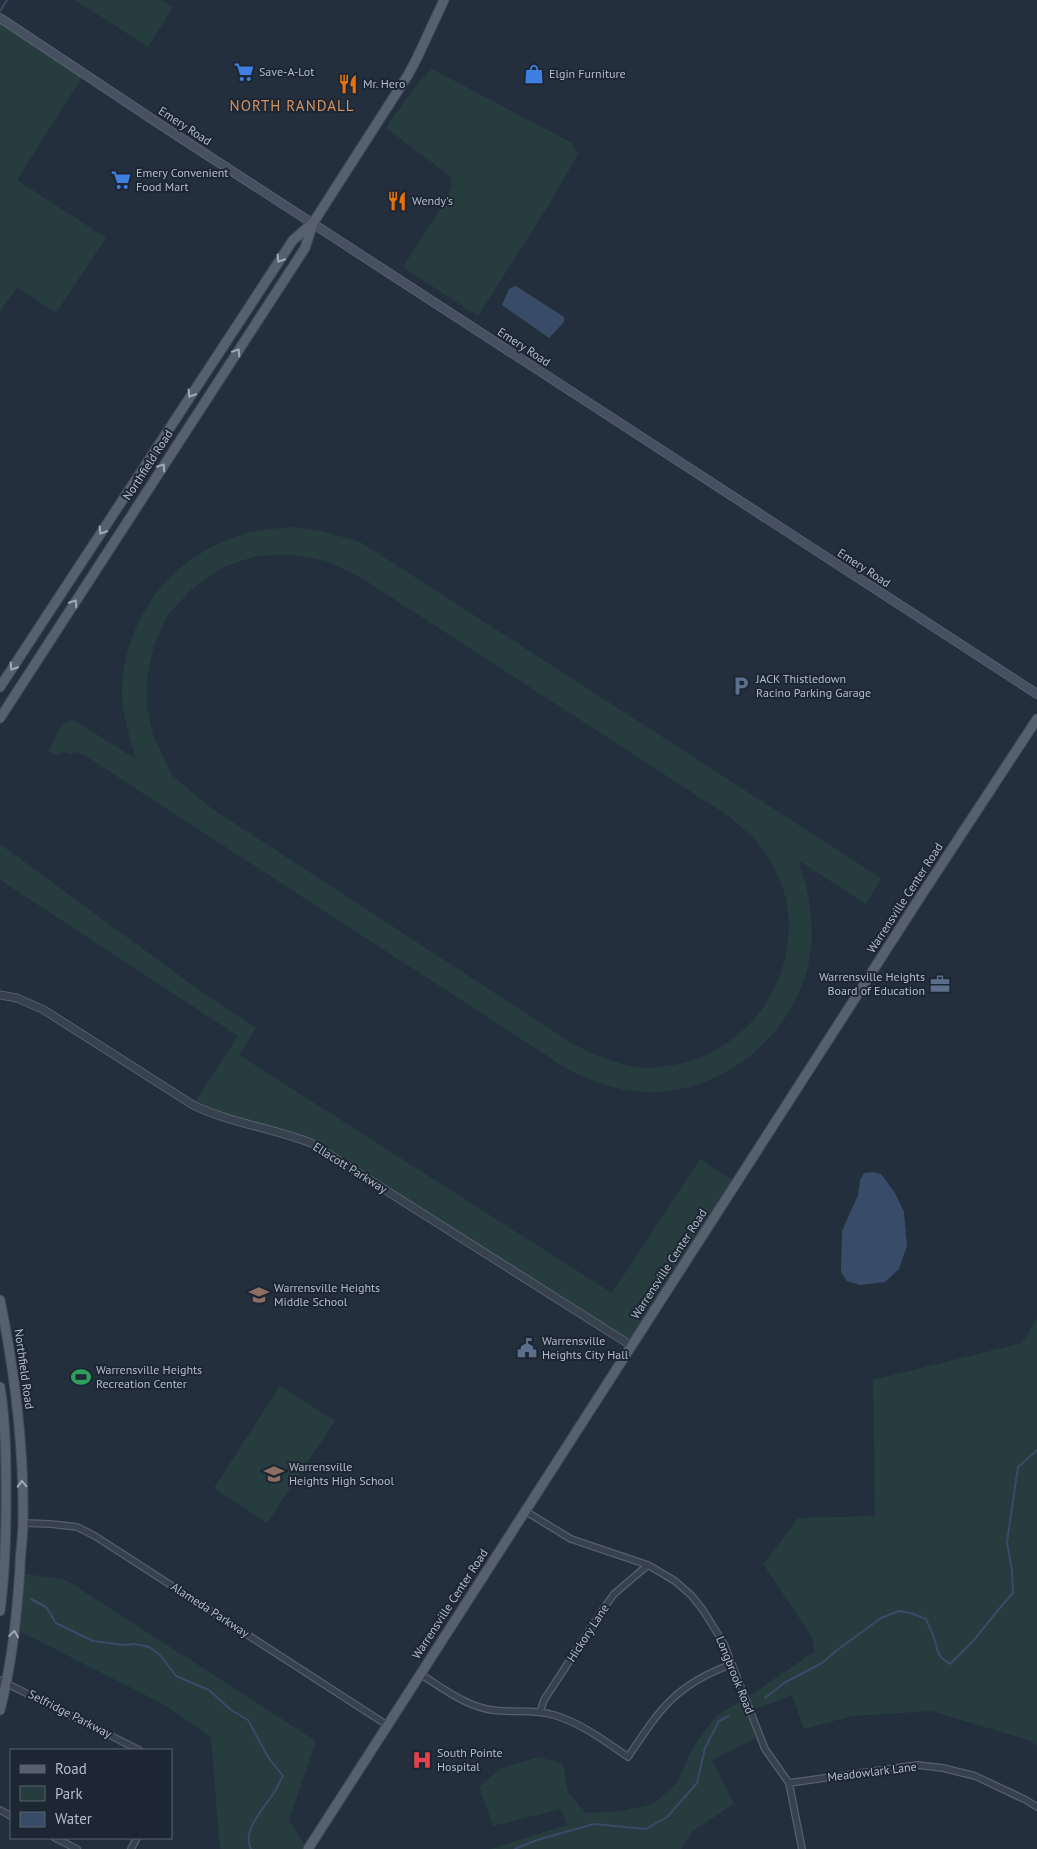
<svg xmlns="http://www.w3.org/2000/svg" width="1037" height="1849" font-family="'PT Sans',sans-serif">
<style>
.green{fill:#263c3f;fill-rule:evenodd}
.water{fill:#394c67}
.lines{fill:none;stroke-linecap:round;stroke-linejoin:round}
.stream{stroke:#394c67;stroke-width:2}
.minor-casing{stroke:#565f6c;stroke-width:8}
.tertiary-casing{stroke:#565f6c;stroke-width:9}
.secondary-casing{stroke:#565f6c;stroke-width:10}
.primary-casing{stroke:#414a57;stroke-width:11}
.minor{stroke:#38414e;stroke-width:5.5}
.tertiary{stroke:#38414e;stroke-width:7}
.secondary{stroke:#465061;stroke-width:8}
.primary{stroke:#56606e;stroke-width:9}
.oneway{stroke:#a1aab7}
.labels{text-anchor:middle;stroke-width:4;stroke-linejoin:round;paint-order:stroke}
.poi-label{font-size:12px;fill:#b4bcc9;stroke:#1d2633;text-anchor:start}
.street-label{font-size:12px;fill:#b4bcc9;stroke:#1d2633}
.quarter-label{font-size:15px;letter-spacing:1px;fill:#d59563;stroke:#1d2633}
</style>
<rect width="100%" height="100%" fill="#242f3e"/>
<!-- green -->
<path class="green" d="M75,0H162L173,7L148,47Z
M0,18L84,74L17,180L106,238L56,313L17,287L0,312Z
M432,69L572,143L578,154L550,203L478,316L404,268V265L445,202L452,186L450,176L386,128L417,84Z
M291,527C316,529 339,535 362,543L881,878L866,904L799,861C799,869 804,877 806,886C811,906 813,928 811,950C800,1033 720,1101 633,1091C610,1088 589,1080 569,1070L84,755L77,752L69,754L63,751L57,756L49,751C56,739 56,726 72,719L136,759C130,738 122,716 122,693C124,618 171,556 243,534C258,529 275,529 291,527ZM291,554L326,561L360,577L730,817C738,825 748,832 755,840C771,858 783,882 787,905C798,974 756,1040 690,1061C673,1066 654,1069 637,1067C614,1064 594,1054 573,1044L211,808L172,775L153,735L147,708V677L154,645L167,616L191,590L223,567L256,556Z
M0,844L199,990L256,1028L239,1055L612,1293L700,1159L736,1183L632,1346L311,1143L193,1105L238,1036L0,880Z
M1037,1318V1746L1031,1741L931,1711L852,1716L804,1729L792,1695L750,1711L760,1736L712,1760L734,1804L693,1831L681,1849H490L567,1825L561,1809L493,1826L479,1787L501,1768L539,1757L563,1764L568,1792L586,1813L621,1811L653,1804L676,1784L692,1749L716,1716L745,1699L815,1651L812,1637L763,1564L798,1518L875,1516L873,1380L1022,1343Z
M280,1386L335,1421L267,1523L214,1488Z
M19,1574H26L66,1580L316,1741L289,1820L307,1849H221L219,1840L211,1737L163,1704L15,1629Z"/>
<!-- water -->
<path class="water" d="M516,286L564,317V322L549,338L502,305L509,289Z
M873,1172L881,1174L895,1193L904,1212L907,1246L899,1269L885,1282L860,1285L847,1281L841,1272L842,1231L858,1195L860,1180L864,1173Z"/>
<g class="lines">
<!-- stream -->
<path class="stream" d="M0,11L7,0
M31,1599L46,1607L56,1623L93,1641L125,1645L135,1644L149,1647L160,1655L176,1676L209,1690L231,1710L248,1720L268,1757L283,1776C280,1781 278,1786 275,1791C266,1806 241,1830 251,1849
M765,1698L784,1683L822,1663L836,1651L881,1618L899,1611L911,1613L926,1619C928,1625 932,1631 934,1638C939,1653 935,1654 950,1664L973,1641L1004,1603L1013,1593L1012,1571L1007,1542L1018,1467L1037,1450
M515,1849L537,1840L594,1824L646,1829L667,1817L697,1783L705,1748L719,1721L729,1716"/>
<defs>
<path id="minor" d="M525,1511L571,1539L648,1565L675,1581L691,1595L703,1610L724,1644L765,1749L789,1783L802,1849
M23,1523L51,1524L77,1527L95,1536L387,1725
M420,1674C443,1688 465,1706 492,1710C513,1713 534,1709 554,1715C581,1723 605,1741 628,1757C660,1709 675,1685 732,1664
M0,1680L139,1750
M540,1712L544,1700L604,1608L614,1594L648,1565
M789,1783L917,1765L943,1768L975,1776L1026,1800L1037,1807
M0,1810L11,1816
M55,1838L77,1849
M131,1849L137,1838"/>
<path id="tertiary" d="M0,995L17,998L44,1010L193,1105C230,1123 273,1128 311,1143L632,1346"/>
<path id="secondary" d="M0,18L161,125L1037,694"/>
<path id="primary" d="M0,687L293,240L313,223
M0,718L305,248L313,223L408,75L417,58L444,0
M0,1300C15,1373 24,1448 23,1522C23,1538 20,1553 20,1568C17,1616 12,1664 0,1710
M0,1387C6,1424 6,1462 6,1499C6,1536 5,1574 0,1611
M308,1849L915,905L1037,719"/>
</defs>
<!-- minor casing -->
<use href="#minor" class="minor-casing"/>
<!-- tertiary casing -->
<use href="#tertiary" class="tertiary-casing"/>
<!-- secondary casing -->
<use href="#secondary" class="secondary-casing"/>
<!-- primary casing -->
<use href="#primary" class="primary-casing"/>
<!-- minor -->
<use href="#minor" class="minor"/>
<!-- tertiary -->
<use href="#tertiary" class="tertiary"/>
<!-- secondary -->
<use href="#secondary" class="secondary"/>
<!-- primary -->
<use href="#primary" class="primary"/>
</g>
<!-- one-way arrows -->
<defs><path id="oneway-chevron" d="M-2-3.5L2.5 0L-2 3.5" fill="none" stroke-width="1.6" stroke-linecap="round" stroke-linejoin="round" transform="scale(1.25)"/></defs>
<g class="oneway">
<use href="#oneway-chevron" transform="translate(280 259) rotate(123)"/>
<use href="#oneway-chevron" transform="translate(237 352) rotate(-57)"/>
<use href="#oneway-chevron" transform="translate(191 394) rotate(123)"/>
<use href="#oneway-chevron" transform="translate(162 467) rotate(-57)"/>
<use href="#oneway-chevron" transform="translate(102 531) rotate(123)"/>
<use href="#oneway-chevron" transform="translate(74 603) rotate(-57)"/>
<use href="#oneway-chevron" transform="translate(13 667) rotate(123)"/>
<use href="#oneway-chevron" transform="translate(22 1484) rotate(-92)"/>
<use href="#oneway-chevron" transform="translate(14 1634) rotate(-82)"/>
</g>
<!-- icons -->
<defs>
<symbol id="supermarket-bare" viewBox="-9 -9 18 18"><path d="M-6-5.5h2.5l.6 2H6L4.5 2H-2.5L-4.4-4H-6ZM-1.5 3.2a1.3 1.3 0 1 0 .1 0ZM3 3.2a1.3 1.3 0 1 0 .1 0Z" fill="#3f7fe0" stroke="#1d2633" stroke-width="2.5" paint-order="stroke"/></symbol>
<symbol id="shop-bare" viewBox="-9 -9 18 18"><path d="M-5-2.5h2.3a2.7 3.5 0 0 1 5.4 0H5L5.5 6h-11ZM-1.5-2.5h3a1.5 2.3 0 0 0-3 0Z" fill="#3f7fe0" stroke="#1d2633" stroke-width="2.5" paint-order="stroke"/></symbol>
<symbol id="restaurant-bare" viewBox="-9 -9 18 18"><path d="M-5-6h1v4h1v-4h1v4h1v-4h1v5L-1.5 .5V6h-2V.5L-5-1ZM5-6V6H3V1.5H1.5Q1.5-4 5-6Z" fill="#e8710a" stroke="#1d2633" stroke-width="2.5" paint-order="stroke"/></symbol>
<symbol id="parking-bare" viewBox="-9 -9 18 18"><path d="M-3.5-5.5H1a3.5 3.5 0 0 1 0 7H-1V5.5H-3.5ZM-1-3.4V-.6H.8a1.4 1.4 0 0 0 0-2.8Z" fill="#5c6f8a" stroke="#1d2633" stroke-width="2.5" paint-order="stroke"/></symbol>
<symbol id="office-bare" viewBox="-9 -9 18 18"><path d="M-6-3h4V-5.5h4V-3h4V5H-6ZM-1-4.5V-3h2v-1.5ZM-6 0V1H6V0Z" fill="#5c6f8a" stroke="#1d2633" stroke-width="2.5" paint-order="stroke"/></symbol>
<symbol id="school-bare" viewBox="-9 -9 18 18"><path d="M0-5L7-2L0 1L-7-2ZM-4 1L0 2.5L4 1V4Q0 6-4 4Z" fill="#8d6e63" stroke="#1d2633" stroke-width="2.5" paint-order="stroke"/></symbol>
<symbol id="civic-bare" viewBox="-9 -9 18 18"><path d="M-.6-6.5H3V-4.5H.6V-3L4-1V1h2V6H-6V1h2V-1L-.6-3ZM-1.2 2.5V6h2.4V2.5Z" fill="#5c6f8a" stroke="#1d2633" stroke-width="2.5" paint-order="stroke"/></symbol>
<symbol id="stadium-bare" viewBox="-9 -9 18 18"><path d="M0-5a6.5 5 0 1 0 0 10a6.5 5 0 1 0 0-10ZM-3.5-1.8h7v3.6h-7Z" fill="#2e9e5b" stroke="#1d2633" stroke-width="2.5" paint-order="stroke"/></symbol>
<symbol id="hospital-bare" viewBox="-9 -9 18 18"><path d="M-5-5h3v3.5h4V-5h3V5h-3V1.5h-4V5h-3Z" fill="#e0444e" stroke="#1d2633" stroke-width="2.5" paint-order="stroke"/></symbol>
</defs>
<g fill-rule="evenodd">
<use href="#supermarket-bare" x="230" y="58" width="28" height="28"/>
<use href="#shop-bare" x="520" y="60" width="28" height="28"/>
<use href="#restaurant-bare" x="334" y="70" width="28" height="28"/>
<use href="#supermarket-bare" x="107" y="166" width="28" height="28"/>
<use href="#restaurant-bare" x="383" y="187" width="28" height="28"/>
<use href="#parking-bare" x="727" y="672" width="28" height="28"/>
<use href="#office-bare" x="926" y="970" width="28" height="28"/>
<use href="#school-bare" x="245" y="1281" width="28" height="28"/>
<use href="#civic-bare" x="513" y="1334" width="28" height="28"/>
<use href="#stadium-bare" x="67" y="1363" width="28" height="28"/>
<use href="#school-bare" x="260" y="1460" width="28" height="28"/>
<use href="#hospital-bare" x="408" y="1746" width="28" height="28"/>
</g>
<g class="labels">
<!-- poi labels -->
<g class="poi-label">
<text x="259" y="76">Save-A-Lot</text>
<text x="549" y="78">Elgin Furniture</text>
<text x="363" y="88">Mr. Hero</text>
<text x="136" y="177">Emery Convenient<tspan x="136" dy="14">Food Mart</tspan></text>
<text x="412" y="205">Wendy's</text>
<text x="756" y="683">JACK Thistledown<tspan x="756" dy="14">Racino Parking Garage</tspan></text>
<text x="925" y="981" text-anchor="end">Warrensville Heights<tspan x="925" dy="14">Board of Education</tspan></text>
<text x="274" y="1292">Warrensville Heights<tspan x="274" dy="14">Middle School</tspan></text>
<text x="542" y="1345">Warrensville<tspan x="542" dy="14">Heights City Hall</tspan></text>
<text x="96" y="1374">Warrensville Heights<tspan x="96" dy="14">Recreation Center</tspan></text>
<text x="289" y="1471">Warrensville<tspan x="289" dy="14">Heights High School</tspan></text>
<text x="437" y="1757">South Pointe<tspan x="437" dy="14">Hospital</tspan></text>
</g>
<!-- street labels -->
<g class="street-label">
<text transform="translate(185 126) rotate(33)" y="4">Emery Road</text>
<text transform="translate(524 347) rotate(33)" y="4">Emery Road</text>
<text transform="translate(148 465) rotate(-57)" y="4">Northfield Road</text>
<text transform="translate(864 568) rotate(33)" y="4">Emery Road</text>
<text transform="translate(905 898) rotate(-57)" y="4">Warrensville Center Road</text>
<text transform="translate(350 1168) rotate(32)" y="4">Ellacott Parkway</text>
<text transform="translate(669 1264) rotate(-57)" y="4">Warrensville Center Road</text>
<text transform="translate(24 1369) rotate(82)" y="4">Northfield Road</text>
<text transform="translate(450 1604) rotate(-57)" y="4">Warrensville Center Road</text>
<text transform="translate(210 1610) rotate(33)" y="4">Alameda Parkway</text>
<text transform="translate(588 1633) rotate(-57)" y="4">Hickory Lane</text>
<text transform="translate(735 1675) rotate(68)" y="4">Longbrook Road</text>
<text transform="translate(70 1714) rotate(27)" y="4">Selfridge Parkway</text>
<text transform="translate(872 1772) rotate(-7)" y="4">Meadowlark Lane</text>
</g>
<!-- quarter labels -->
<g class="quarter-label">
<text x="292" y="111">NORTH RANDALL</text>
</g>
</g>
<!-- legend -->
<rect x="10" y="1749" width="162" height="90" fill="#1d2633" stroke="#59626f"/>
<rect x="20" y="1765" width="25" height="8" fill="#56606e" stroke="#59626f"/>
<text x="55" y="1774" font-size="15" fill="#b4bcc9">Road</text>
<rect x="20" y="1786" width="25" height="15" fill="#263c3f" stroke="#59626f"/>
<text x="55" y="1799" font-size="15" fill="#b4bcc9">Park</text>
<rect x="20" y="1812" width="25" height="15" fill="#394c67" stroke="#59626f"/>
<text x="55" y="1824" font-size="15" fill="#b4bcc9">Water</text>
</svg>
